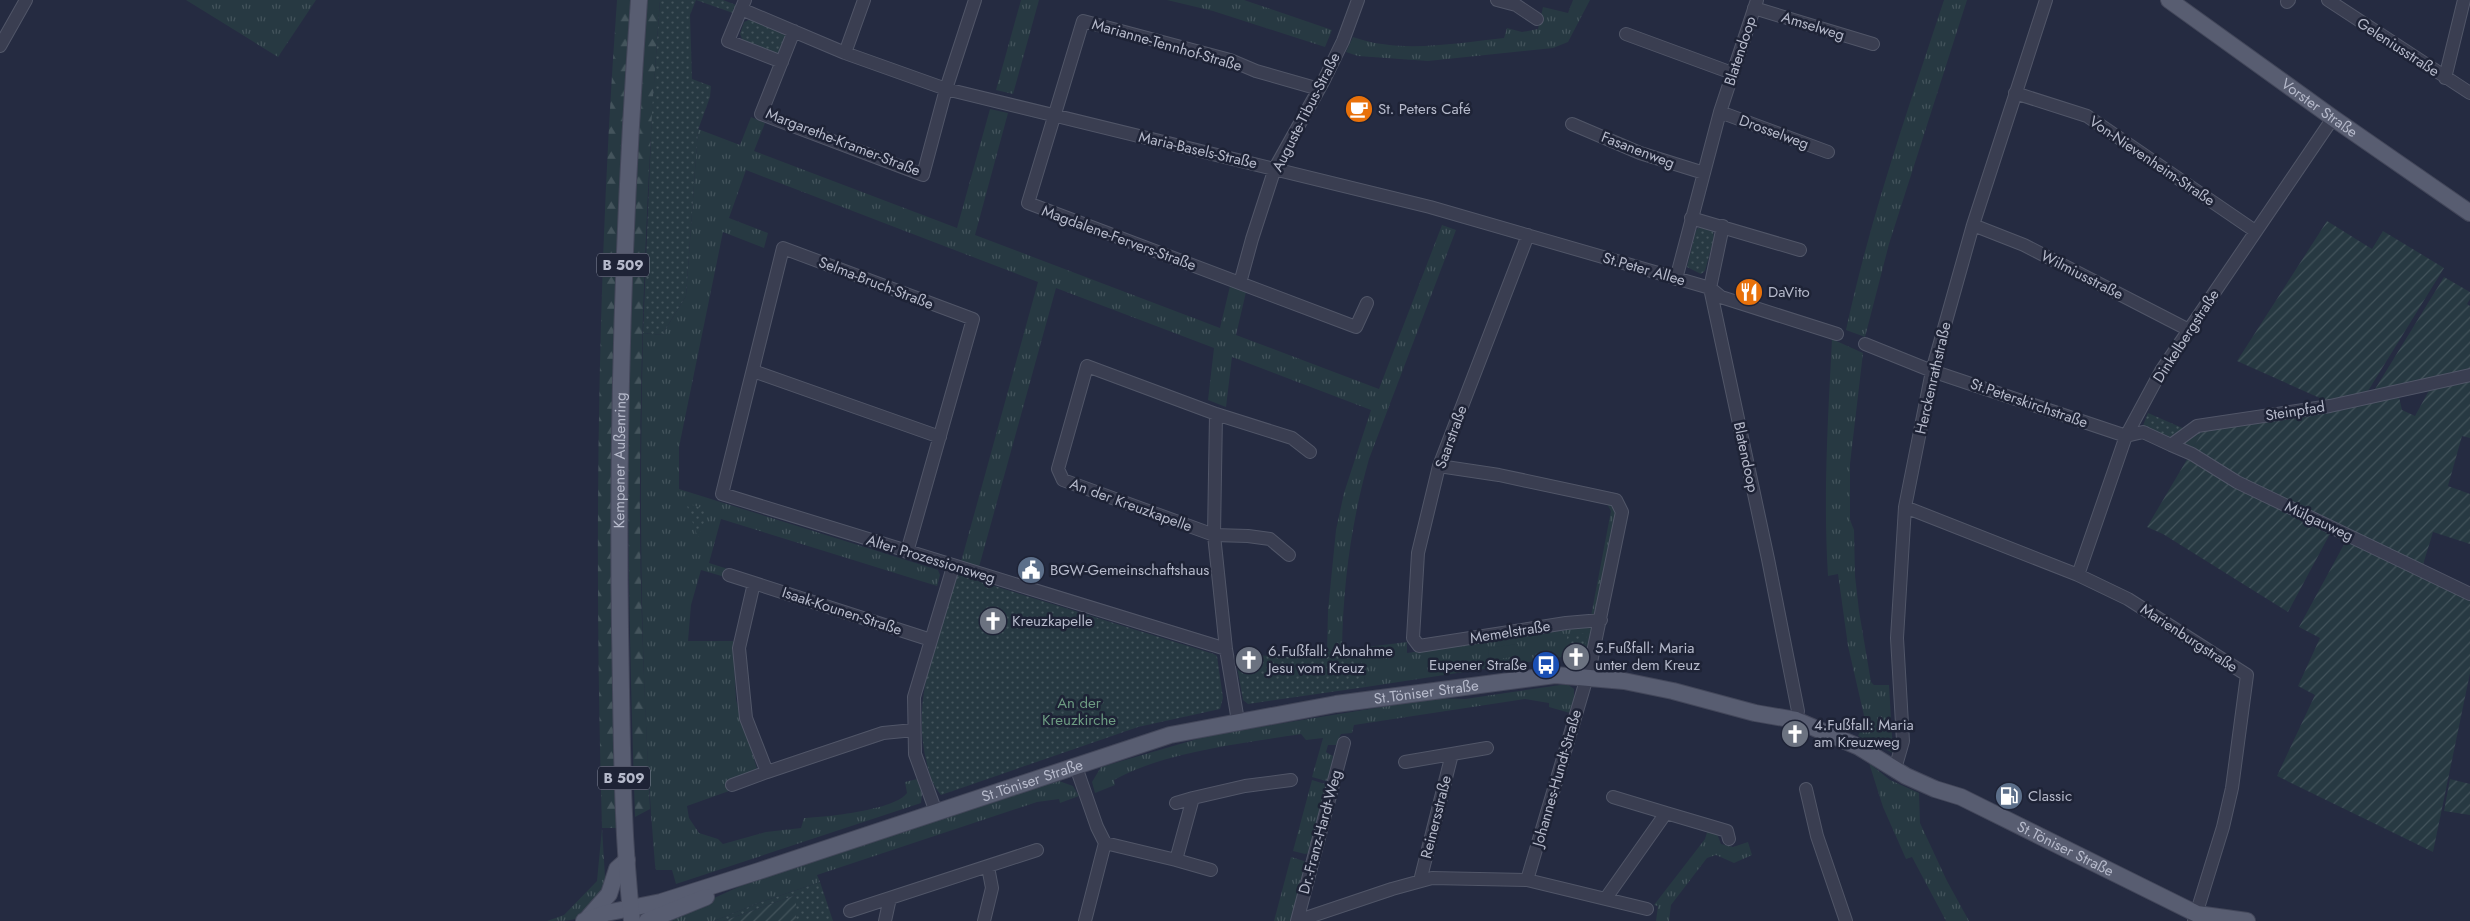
<svg xmlns="http://www.w3.org/2000/svg" width="2470" height="921" font-family="Jost,sans-serif">
<style>
.grass{fill:url(#grass-tufts)}
.forest{fill:url(#forest-firs)}
.park{fill:url(#park-dots)}
.garden{fill:url(#garden-furrows)}
.pitch{fill:#273942}
.lines{fill:none;stroke-linecap:round;stroke-linejoin:round}
.minor-casing{stroke:#515668;stroke-width:14}
.major-casing{stroke:#43475a;stroke-width:18}
.minor{stroke:#3a3e51;stroke-width:12}
.major{stroke:#585d71;stroke-width:16}
.labels{text-anchor:middle;stroke-width:5;stroke-linejoin:round;paint-order:stroke}
.shield{fill:#1e2336;stroke:#888d9e;stroke-width:1}
.shield-label{font-size:14px;font-weight:bold;fill:#b6bacb}
.street-label{font-size:15px;fill:#b6bacb;stroke:#1e2336}
.poi-label{font-size:15px;fill:#b6bacb;stroke:#1e2336;text-anchor:start}
.park-label{font-size:15px;fill:#6d9c82;stroke:#1e2336}
</style>
<defs>
<pattern id="grass-tufts" width="24" height="20" patternUnits="userSpaceOnUse" patternTransform="scale(1.25)"><rect width="24" height="20" fill="#273942"/><path d="M3 7l-1-3M5 7V3M7 7l1-3M15 17l-1-3M17 17v-4M19 17l1-3" fill="none" stroke="#44545c"/></pattern>
<pattern id="forest-firs" width="22" height="20" patternUnits="userSpaceOnUse" patternTransform="scale(1.25)"><rect width="22" height="20" fill="#273942"/><path d="M5 1l3.5 6h-7zM16 11l3.5 6h-7z" fill="#44545c"/></pattern>
<pattern id="park-dots" width="8" height="8" patternUnits="userSpaceOnUse" patternTransform="scale(1.25)"><rect width="8" height="8" fill="#273942"/><path d="M2 2h.1M6 6h.1" fill="none" stroke="#44545c" stroke-width="1.8" stroke-linecap="round"/></pattern>
<pattern id="garden-furrows" width="10" height="10" patternUnits="userSpaceOnUse" patternTransform="scale(1.25)"><rect width="10" height="10" fill="#273942"/><path d="M-1 1l2-2M0 10L10 0M9 11l2-2" fill="none" stroke="#44545c"/></pattern>
</defs>
<rect width="100%" height="100%" fill="#252b41"/>
<!-- grass -->
<path class="grass" d="M186,0H316L278,57Z
M1021,0H1039L1013,94L996,90Z
M1167,0H1244L1332,30L1325,47L1213,11Z
M1573,0H1590L1568,42L1553,48L1428,61L1358,56L1346,52L1353,37C1400,54 1456,43 1504,38L1507,28L1522,32L1538,29L1543,7L1568,13Z
M1944,0H1967L1889,244L1865,337L1846,330C1870,218 1908,109 1944,0Z
M990,109L1008,113L975,235L1220,328L1230,286L1246,292L1236,335L1379,389L1442,225L1456,230L1369,459C1351,523 1343,585 1342,650L1327,652L1328,610L1336,530L1344,493L1371,410L1232,357L1226,407L1208,400L1214,348L1056,288L979,567L961,562L1038,282L746,170L729,218L768,233L764,248L723,232L679,447V489L938,570L940,575L937,586L721,519L709,563L728,569L725,577L701,570L691,605L688,641H733L736,700L758,772L727,782L729,791L687,806L689,818L699,833L718,839L723,844L766,832L801,828L804,818C826,817 895,810 907,793L905,782L917,779L922,794L921,803L676,884L672,870H656L655,865C640,688 639,511 643,333L662,335L686,296L698,129L740,145L751,117L765,123L754,151L957,228Z
M1832,339L1863,353L1850,464V520L1854,530L1855,576L1859,611L1871,682L1874,685H1889L1893,753L1858,736L1865,720L1848,646L1838,574L1828,576C1823,496 1828,418 1832,339Z
M2205,427L2192,450L2179,443Z
M1606,502L1613,504L1616,512L1596,615L1591,616L1611,511Z
M1594,626L1587,661L1562,657L1366,687L1359,648L1407,642V653Z
M1567,684L1574,689V698L1570,713L1549,707V703L1525,699L1354,725L1352,733L1341,734L1336,745H1328L1326,752L1333,756L1329,779L1326,781L1312,777L1323,738L1306,740L1301,734C1244,743 1163,752 1114,780L1115,785L1095,793L1092,782L1101,767L1211,735L1437,698L1465,699Z
M1869,763L1890,780L1919,793L1920,823L1947,881L1969,921H1946L1912,857L1906,859L1883,807Z
M1312,780L1325,784L1327,787L1309,853L1305,854L1293,851Z
M1059,781L1073,786L1079,796L1060,803L1059,799L1037,802L817,875L820,882L761,902L714,921H668L714,898L754,880L1001,798Z
M602,828L606,893C583,919 583,921 547,921L564,915L597,881Z
M1708,829L1716,831L1721,844L1733,847L1748,842L1752,855L1734,863L1716,855L1707,858L1671,905L1669,921H1656L1658,906L1654,905L1705,839Z
M1291,857L1304,861L1306,864L1291,921H1274Z"/>
<!-- forest -->
<path class="forest" d="M617,0H631L617,241L612,471L618,828H602C594,552 597,275 617,0Z
M644,0H660C648,158 641,317 640,476C639,587 645,698 650,809L635,817C628,611 625,406 632,201C635,134 640,67 644,0Z"/>
<!-- park -->
<path class="park" d="M660,0H723L736,5L733,13L696,0L690,15L692,79L711,86L710,97L698,130L686,296L662,335L643,333L652,111Z
M751,19L784,32L787,39L783,50L775,54L743,41L740,34L744,22Z
M1701,226L1713,230L1714,238L1705,271L1701,274L1687,267L1696,230Z
M2148,413L2187,430L2173,441L2142,428Z
M686,503L708,510L699,537L697,535Z
M959,575L1214,654L1217,656L1223,698L1220,709L1138,727L941,795C933,786 930,776 927,764C910,699 938,638 956,577Z
M1587,633L1583,656L1567,654V636Z
M1359,648L1366,687L1248,704L1243,700L1235,656L1237,654L1288,657Z
M820,882L833,921H796V895L723,921H714L761,902Z"/>
<!-- garden -->
<path class="garden" d="M2327,221L2372,249L2383,231L2444,268L2368,391L2331,403L2237,361Z
M2444,277L2470,292V299L2467,304L2470,306V373L2372,394Z
M2470,378V438L2462,436L2448,486L2470,494V544L2433,532L2422,568L2239,480L2192,450L2205,427L2398,393L2402,410L2415,416L2432,385Z
M2189,456L2332,530L2288,612L2163,534L2147,527Z
M2348,537L2470,597V673L2433,852L2277,776L2315,695L2298,686L2320,638L2299,627Z
M2450,779L2470,784V815L2444,811Z
M796,895V921H723Z"/>
<!-- pitch -->
<path class="pitch" d="M1518,644L1520,656L1489,660L1488,648Z"/>
<g class="lines">
<defs>
<path id="minor" d="M745,0L728,41L782,62
M1497,0L1516,5L1537,19
M2328,0L2470,93
M2287,2L2289,0
M1754,8L1873,44
M741,9L845,53L946,89L1430,207L1710,288L1721,297L1837,334
M794,31L761,114L923,175L946,89L975,0
M1626,34L1732,73
M0,46L26,0
M845,53L864,0
M2445,78L2464,0
M1319,89L1256,71L1230,60L1083,21L1028,203L1356,327L1367,303
M2015,93L2087,116L2255,231
M1720,112L1828,152
M1572,124L1640,153L1704,173
M1691,218L1800,250
M1973,225L2024,245L2189,330
M1723,226L1710,288L1768,559L1798,711L1796,720
M1528,235L1439,466L1418,553L1413,638L1419,646L1566,623L1601,620
M1676,279L1720,112L1757,0
M1240,283L1252,239L1275,168L1324,80L1343,41L1358,0
M1865,344L1932,371L2126,436L2143,432L2171,445L2197,426L2330,406L2470,375
M753,371L940,437
M1216,414L1214,535L1226,649L1238,721
M2171,445L2192,454L2237,482L2470,594
M1439,466L1499,475L1616,500L1622,512L1590,667L1527,880
M1905,507L2078,575L2128,599L2247,675L2232,788L2223,827L2194,921
M907,552L973,319L783,248L722,494L1226,649
M1289,555L1270,539L1248,536L1214,535L1063,480L1058,469L1087,366L1216,414L1292,438L1310,452
M729,575L754,583
M2078,575L2126,436L2161,371L2333,118
M914,730L883,733L767,772L746,718L739,648L754,583L931,640
M1452,754L1487,748
M1405,762L1452,754L1420,881
M1076,767L1097,827L1105,843L1085,921
M1895,769L1903,741L1897,638L1905,507L1932,371L1973,225L2046,0
M732,785L767,772
M1806,789L1817,836L1846,921
M1613,797L1666,813
M1176,803L1193,798
M936,812L915,754L914,697L953,567
M1105,843L1176,860L1193,798L1245,786L1291,780
M1176,860L1211,870
M1606,898L1666,813L1727,831L1729,839
M850,911L890,898
M885,921L890,898L1037,850
M984,921L992,888L988,867
M1297,921L1392,889L1432,878L1527,880L1647,909
M1297,921L1344,743"/>
<g id="major">
<path id="s1" d="M2169,0L2333,118L2470,213"/>
<path d="M588,918L609,894L617,869L627,860"/>
<path id="s2" d="M584,921L606,913L661,902L759,871L1170,735L1336,704L1555,675L1624,681L1673,691L1755,713L1796,720L1859,747L1906,776L1935,789L1961,797L2197,914L2247,921"/>
<path id="s3" d="M632,921C621,825 622,726 620,629C617,419 624,210 639,0"/>
<path d="M647,921L706,897"/>
</g>
</defs>
<!-- minor casing -->
<use href="#minor" class="minor-casing"/>
<!-- major casing -->
<use href="#major" class="major-casing"/>
<!-- minor -->
<use href="#minor" class="minor"/>
<!-- major -->
<use href="#major" class="major"/>
</g>
<!-- icons -->
<defs>
<symbol id="cafe-disc" viewBox="-11 -11 22 22"><circle r="9.5" fill="#e8710a" stroke="#1e2336"/><path d="M-5.5-4.5H6V0H3Q3 3.5 0 3.5H-2.5Q-5.5 3.5-5.5 0ZM3-3.2v2h1.7v-2ZM-6 4.5H4V6H-6Z" fill="#fff"/></symbol>
<symbol id="restaurant-disc" viewBox="-11 -11 22 22"><circle r="9.5" fill="#e8710a" stroke="#1e2336"/><path d="M-5-6h1v4h1v-4h1v4h1v-4h1v5L-1.5 .5V6h-2V.5L-5-1ZM5-6V6H3V1.5H1.5Q1.5-4 5-6Z" fill="#fff"/></symbol>
<symbol id="civic-disc" viewBox="-11 -11 22 22"><circle r="9.5" fill="#5c6f8a" stroke="#1e2336"/><path d="M-.6-6.5H3V-4.5H.6V-3L4-1V1h2V6H-6V1h2V-1L-.6-3ZM-1.2 2.5V6h2.4V2.5Z" fill="#fff"/></symbol>
<symbol id="church-disc" viewBox="-11 -11 22 22"><circle r="9.5" fill="#6b7280" stroke="#1e2336"/><path d="M-1.2-6h2.4v3.5h3.3v2.4h-3.3V6h-2.4V-.1h-3.3v-2.4h3.3Z" fill="#fff"/></symbol>
<symbol id="bus-disc" viewBox="-11 -11 22 22"><circle r="9.5" fill="#1a4fb4" stroke="#1e2336"/><path d="M-5-6H5V4H4V6H2V4H-2V6H-4V4H-5ZM-3.5-4V0h7V-4ZM-3.5 1.2v1.5H-2V1.2ZM2 1.2v1.5H3.5V1.2Z" fill="#fff"/></symbol>
<symbol id="fuel-disc" viewBox="-11 -11 22 22"><circle r="9.5" fill="#5c6f8a" stroke="#1e2336"/><path d="M-5.5-6h7V0h2V4h1.3V-2.5L3-4.5l.8-.8L6-3V5H2.5V1h-1V6h-7ZM-4.2-4.7v3.2H.2V-4.7Z" fill="#fff"/></symbol>
</defs>
<g fill-rule="evenodd">
<use href="#cafe-disc" x="1343" y="93" width="32" height="32"/>
<use href="#restaurant-disc" x="1733" y="276" width="32" height="32"/>
<use href="#civic-disc" x="1015" y="554" width="32" height="32"/>
<use href="#church-disc" x="977" y="605" width="32" height="32"/>
<use href="#church-disc" x="1560" y="641" width="32" height="32"/>
<use href="#church-disc" x="1233" y="644" width="32" height="32"/>
<use href="#bus-disc" x="1530" y="649" width="32" height="32"/>
<use href="#church-disc" x="1779" y="718" width="32" height="32"/>
<use href="#fuel-disc" x="1993" y="780" width="32" height="32"/>
</g>
<g class="labels">
<!-- shield labels -->
<g class="shield">
<rect x="597" y="253.5" width="52" height="23" rx="4"/>
<rect x="598" y="766.5" width="52" height="23" rx="4"/>
</g>
<g class="shield-label">
<text x="623" y="270">B 509</text>
<text x="624" y="783">B 509</text>
</g>
<!-- street labels -->
<g class="street-label">
<text transform="translate(1813 26) rotate(17)" y="5">Amselweg</text>
<text transform="translate(1167 45) rotate(16)" y="5">Marianne-Tennhof-Straße</text>
<text transform="translate(2398 47) rotate(33)" y="5">Geleniusstraße</text>
<text transform="translate(1740 51) rotate(-72)" y="5">Blatendoop</text>
<text dy="5" stroke="none"><textPath href="#s1" startOffset="185">Vorster Straße</textPath></text>
<text transform="translate(1306 112) rotate(-63)" y="5">Auguste-Tibus-Straße</text>
<text transform="translate(1774 132) rotate(20)" y="5">Drosselweg</text>
<text transform="translate(843 142) rotate(21)" y="5">Margarethe-Kramer-Straße</text>
<text transform="translate(1198 150) rotate(13)" y="5">Maria-Basels-Straße</text>
<text transform="translate(1638 150) rotate(21)" y="5">Fasanenweg</text>
<text transform="translate(2152 161) rotate(34)" y="5">Von-Nievenheim-Straße</text>
<text transform="translate(1119 238) rotate(20)" y="5">Magdalene-Fervers-Straße</text>
<text transform="translate(1644 269) rotate(16)" y="5">St.Peter Allee</text>
<text transform="translate(2082 275) rotate(27)" y="5">Wilmiusstraße</text>
<text transform="translate(876 283) rotate(21)" y="5">Selma-Bruch-Straße</text>
<text transform="translate(2186 336) rotate(-57)" y="5">Dinkelbergstraße</text>
<text transform="translate(1933 378) rotate(-77)" y="5">Herckenrathstraße</text>
<text transform="translate(2029 403) rotate(19)" y="5">St.Peterskirchstraße</text>
<text transform="translate(2295 411) rotate(-9)" y="5">Steinpfad</text>
<text transform="translate(1451 437) rotate(-70)" y="5">Saarstraße</text>
<text transform="translate(1746 457) rotate(78)" y="5">Blatendoop</text>
<text dy="5" stroke="none"><textPath href="#s3" startOffset="461">Kempener Außenring</textPath></text>
<text transform="translate(1131 505) rotate(20)" y="5">An der Kreuzkapelle</text>
<text transform="translate(2319 521) rotate(25)" y="5">Mülgauweg</text>
<text transform="translate(931 559) rotate(17)" y="5">Alter Prozessionsweg</text>
<text transform="translate(842 611) rotate(18)" y="5">Isaak-Kounen-Straße</text>
<text transform="translate(1510 632) rotate(-9)" y="5">Memelstraße</text>
<text transform="translate(2189 638) rotate(33)" y="5">Marienburgstraße</text>
<text dy="5" stroke="none"><textPath href="#s2" startOffset="875">St.Töniser Straße</textPath></text>
<text transform="translate(1557 778) rotate(-74)" y="5">Johannes-Hundt-Straße</text>
<text dy="5" stroke="none"><textPath href="#s2" startOffset="470">St.Töniser Straße</textPath></text>
<text transform="translate(1436 817) rotate(-76)" y="5">Reinersstraße</text>
<text transform="translate(1320 832) rotate(-75)" y="5">Dr.-Franz-Hardt-Weg</text>
<text dy="5" stroke="none"><textPath href="#s2" startOffset="1550">St.Töniser Straße</textPath></text>
</g>
<!-- poi labels -->
<g class="poi-label">
<text x="1378" y="114">St. Peters Café</text>
<text x="1768" y="297">DaVito</text>
<text x="1050" y="575">BGW-Gemeinschaftshaus</text>
<text x="1012" y="626">Kreuzkapelle</text>
<text x="1595" y="653">5.Fußfall: Maria<tspan x="1595" dy="17">unter dem Kreuz</tspan></text>
<text x="1268" y="656">6.Fußfall: Abnahme<tspan x="1268" dy="17">Jesu vom Kreuz</tspan></text>
<text x="1527" y="670" text-anchor="end">Eupener Straße</text>
<text x="1814" y="730">4.Fußfall: Maria<tspan x="1814" dy="17">am Kreuzweg</tspan></text>
<text x="2028" y="801">Classic</text>
</g>
<!-- park labels -->
<g class="park-label">
<text x="1079" y="708">An der<tspan x="1079" dy="17">Kreuzkirche</tspan></text>
</g>
</g>
</svg>
